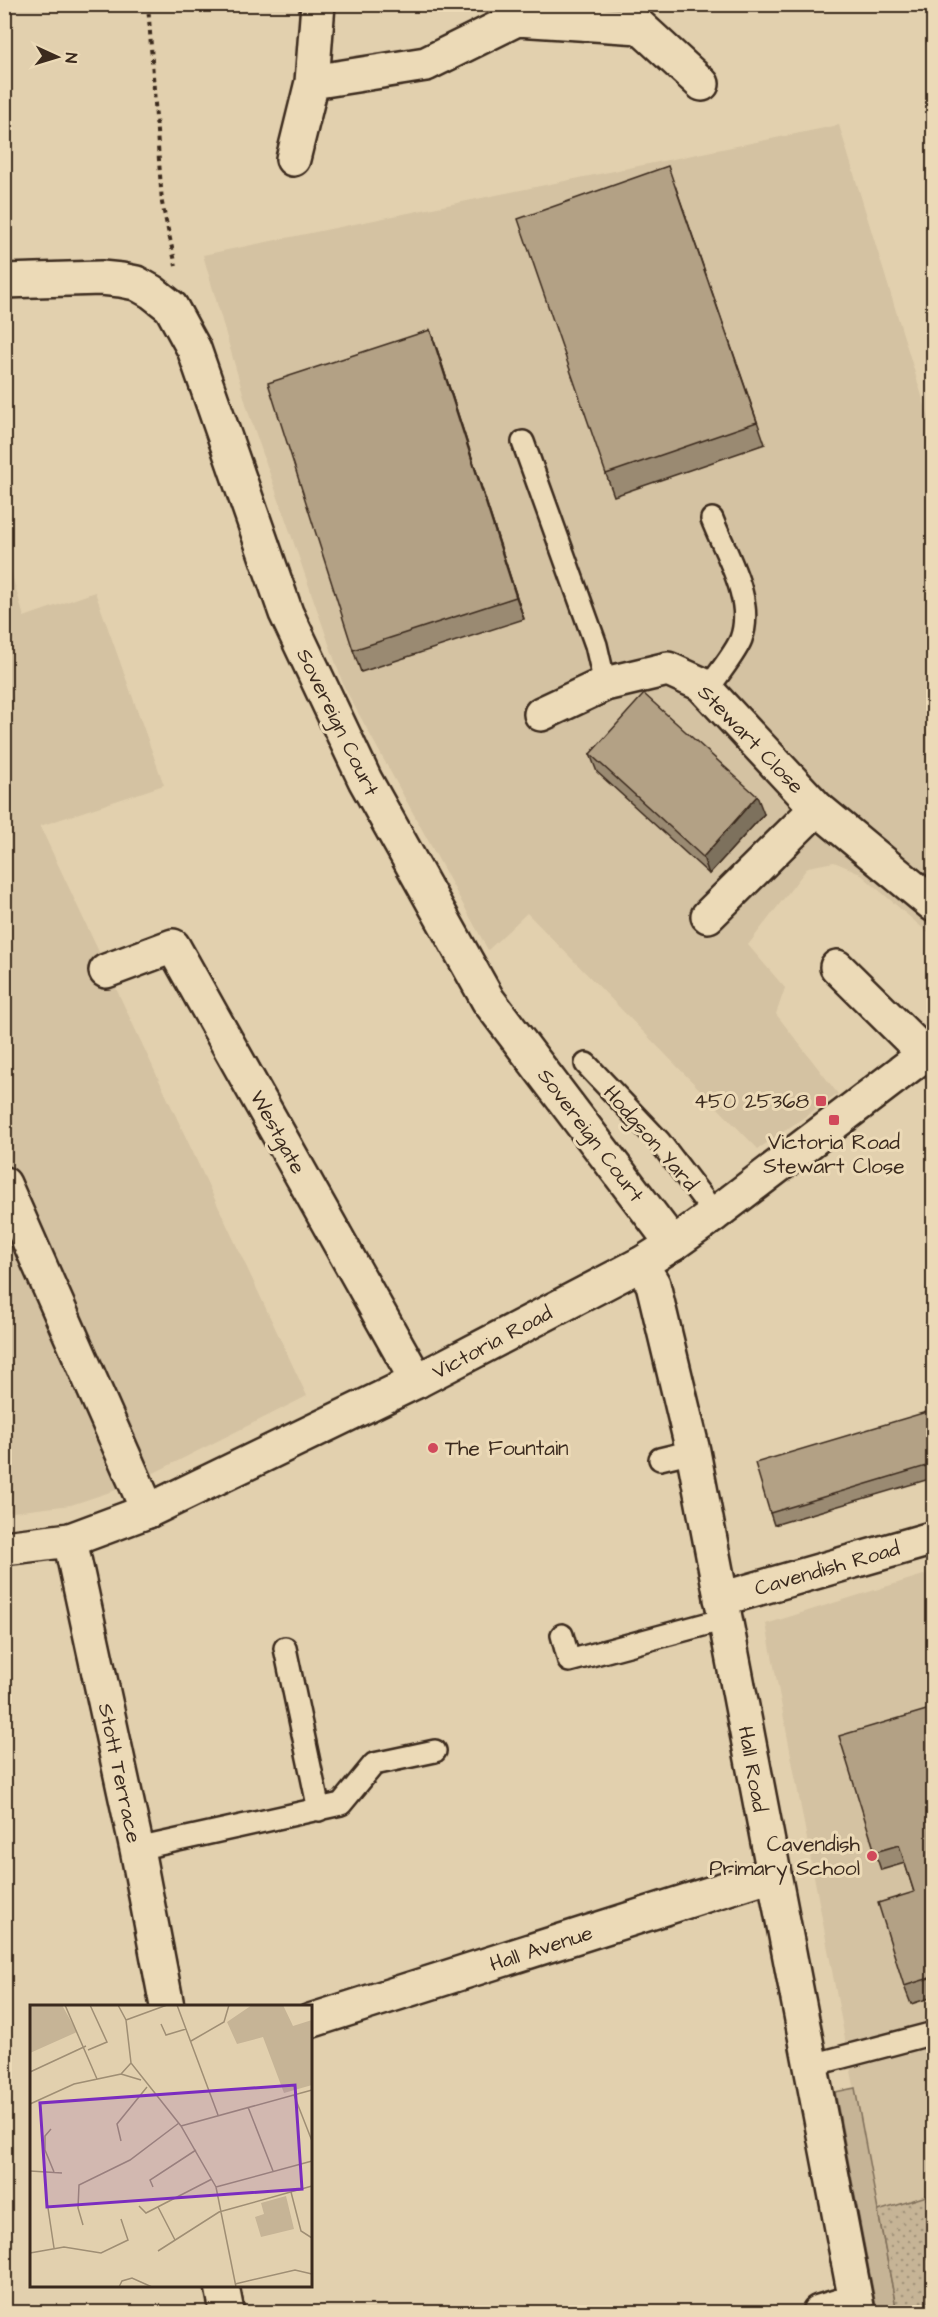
<svg xmlns="http://www.w3.org/2000/svg" width="938" height="2317" font-family="'Architects Daughter',sans-serif">
<style>
.built{fill:#d4c2a2}
.grass{fill:#c6b496;stroke:#806f5a;stroke-width:1.5}
.park{fill:url(#park-dots);stroke:#806f5a;stroke-width:1.5}
.lines{fill:none;stroke-linecap:round;stroke-linejoin:round}
.lane-casing{stroke:#3b2a1e;stroke-width:26}
.street-casing{stroke:#3b2a1e;stroke-width:38}
.secondary-casing{stroke:#3b2a1e;stroke-width:38}
.path{stroke:#3b2a1e;stroke-width:4;stroke-dasharray:4.5 4.5;stroke-linecap:butt}
.lane{stroke:#ecdab7;stroke-width:21}
.street{stroke:#ecdab7;stroke-width:33}
.secondary{stroke:#ecdab7;stroke-width:33}
.wall{fill:#9a8a72;stroke:#3b2a1e;stroke-width:1.5}
.shaded-wall{fill:#7d715d;stroke:#3b2a1e;stroke-width:1.5}
.building{fill:#b3a185;stroke:#3b2a1e;stroke-width:1.5}
.poi-dot{fill:#d1495b;stroke:#ecdab7;stroke-width:2}
.labels{text-anchor:middle;stroke-width:6;stroke-linejoin:round;paint-order:stroke}
.street-label{font-size:21px;fill:#3b2a1e;stroke:#ecdab7}
.poi-label{font-size:21px;fill:#3b2a1e;stroke:#ecdab7;text-anchor:end}
.inset-road{fill:none;stroke:#9f8e74;stroke-width:1.5}
.view{fill:#7b2cbf;fill-opacity:0.15;stroke:#7b2cbf;stroke-width:3}
.inset-edge{fill:none;stroke:#3b2a1e;stroke-width:3}
</style>
<defs>
<pattern id="park-dots" width="8" height="8" patternUnits="userSpaceOnUse" patternTransform="scale(1.5)"><rect width="8" height="8" fill="#c6b496"/><path d="M2 2h.1M6 6h.1" fill="none" stroke="#a2937a" stroke-width="1.8" stroke-linecap="round"/></pattern>
</defs>
<rect width="100%" height="100%" fill="#e2d0ae"/>
<filter id="ink" filterUnits="userSpaceOnUse"><feTurbulence type="fractalNoise" baseFrequency=".0167" numOctaves="2"/><feDisplacementMap in="SourceGraphic" scale="12" xChannelSelector="R" yChannelSelector="G"/><feConvolveMatrix kernelMatrix="1 2 1 2 8 2 1 2 1" color-interpolation-filters="sRGB"/></filter>
<g filter="url(#ink)">
<!-- built -->
<path class="built" d="M839,125L933,432L934,938L858,872L834,862L808,867L748,945L785,988L776,1014L838,1094L758,1149L527,913L488,950L344,687L249,414L203,255Z
M7,558L24,617L95,592L164,785L40,826L307,1396L128,1486L71,1505L5,1513L4,559Z
M933,1572V2312H897L766,1624Z"/>
<!-- grass -->
<path class="grass" d="M855,2088L897,2312H877L835,2092Z"/>
<!-- park -->
<path class="park" d="M933,2194V2312H897L878,2211Z"/>
<g class="lines">
<defs>
<path id="lane" d="M523,442L596,645L605,684
M701,684L713,682C721,670 736,652 741,639C755,600 726,555 712,519
M586,1064L659,1141L715,1214
M660,1459L693,1451
M562,1635L569,1661L725,1619
M285,1648L319,1810
M137,1849L341,1804L374,1764L435,1751
M812,2065L934,2033"/>
<path id="street" d="M312,82L426,64L517,19L640,27L702,84
M293,159L312,82L318,4
M4,281L101,278L121,280L136,283L152,292L171,307L194,349L286,613L365,780L488,1000L673,1244
M541,714L605,684L668,669L701,684L817,808L934,905
M708,916L817,808
M837,967L925,1054
M106,971L173,946L417,1381
M4,1184L148,1511
M641,1264L653,1284L693,1451L858,2312
M70,1540L137,1849L167,2006
M721,1599L934,1538
M310,2021L772,1874
M222,2286L227,2312
M819,2312L856,2301"/>
<path id="secondary" d="M4,1548L70,1540L148,1511L417,1381L641,1264L673,1244L715,1214L934,1047"/>
</defs>
<!-- lane casing -->
<use href="#lane" class="lane-casing"/>
<!-- street casing -->
<use href="#street" class="street-casing"/>
<!-- secondary casing -->
<use href="#secondary" class="secondary-casing"/>
<!-- path -->
<path class="path" d="M148,4L162,203L176,266
M4,6L18,4"/>
<!-- lane -->
<use href="#lane" class="lane"/>
<!-- street -->
<use href="#street" class="street"/>
<!-- secondary -->
<use href="#secondary" class="secondary"/>
</g>
<!-- wall -->
<path class="wall" d="M676,188L765,444L614,496L606,474Z
M430,330L438,352L524,619L361,672L353,650Z
M590,754L764,814L709,874L597,772Z
M933,1410V1478L774,1525L770,1513Z
M933,1710V1997L911,2004L904,1986L914,1892L905,1863L881,1870L875,1852Z"/>
<!-- shaded-wall -->
<path class="shaded-wall" d="M430,330L438,352L524,619L516,597Z
M757,796L764,814L709,874L703,857Z"/>
<!-- building -->
<path class="building" d="M668,166L757,422L606,474L518,219Z
M430,330L516,597L353,650L268,383Z
M644,694L757,796L703,857L590,754Z
M933,1410V1464L770,1513L755,1463Z
M933,1708V1924L930,1925L933,1936V1977L904,1986L878,1903L914,1892L899,1845L875,1852L839,1736Z"/>
</g>
<!-- markers -->
<g class="poi-dot">
<rect x="815" y="1095" width="12" height="12" rx="3"/>
<rect x="828" y="1114" width="12" height="12" rx="3"/>
<circle cx="433" cy="1448" r="6"/>
<circle cx="872" cy="1856" r="6"/>
</g>
<g class="labels">
<!-- street labels -->
<g class="street-label">
<text transform="translate(338 722) rotate(64)" y="7">Sovereign Court</text>
<text transform="translate(751 739) rotate(46)" y="7">Stewart Close</text>
<text transform="translate(278 1132) rotate(61)" y="7">Westgate</text>
<text transform="translate(591 1135) rotate(53)" y="7">Sovereign Court</text>
<text transform="translate(651 1138) rotate(49)" y="7">Hodgson Yard</text>
<text transform="translate(492 1342) rotate(-28)" y="7">Victoria Road</text>
<text transform="translate(827 1568) rotate(-16)" y="7">Cavendish Road</text>
<text transform="translate(753 1769) rotate(80)" y="7">Hall Road</text>
<text transform="translate(120 1773) rotate(78)" y="7">Stott Terrace</text>
<text transform="translate(541 1948) rotate(-18)" y="7">Hall Avenue</text>
</g>
<!-- poi labels -->
<g class="poi-label">
<text x="809" y="1108">450 25368</text>
<text x="834" y="1149" text-anchor="middle">Victoria Road<tspan x="834" dy="24">Stewart Close</tspan></text>
<text x="445" y="1455" text-anchor="start">The Fountain</text>
<text x="860" y="1851">Cavendish<tspan x="860" dy="24">Primary School</tspan></text>
</g>
</g>
<!-- overview -->
<g transform="translate(30 2005)">
<rect width="282" height="282" fill="#e2d0ae"/>
<path d="M256,191L264,224L231,232L225,212L234,209L231,198Z" fill="#c6b496"/>
<path d="M0,0H32L47,27L0,48ZM222,0H253L263,21L282,15V80L254,88L233,32L207,39L197,17Z" fill="#c6b496"/>
<path class="inset-road" d="M35,0L67,74M88,0L96,15L101,58L151,121L186,182L206,282M147,0L188,110M96,15L137,0M131,19L136,30L156,24M161,36L194,17L199,0M58,45L77,37L60,0M0,67L56,41M91,69L111,75M264,90L282,136M0,99L44,79L91,69L101,58M218,102L243,166M151,121L282,85M21,124L15,131V145L24,167M91,136L87,119L117,82M0,166L32,168M123,182L120,175L166,145M186,182L282,156M261,187L271,226L282,233M109,201L116,208L182,174M128,202L145,235M18,203L24,243M53,220L48,203L49,180L100,155L149,118M128,246L189,207L282,181M0,248L34,242L71,248L98,235L91,214M205,279L265,265L282,269M89,282L92,276L102,273L122,282"/>
<path class="view" d="M265,80L272,184L17,202L10,98Z"/>
<rect width="282" height="282" class="inset-edge"/>
</g>
<!-- margin -->
<rect width="938" height="2317" fill="none" stroke="#ecdab7" stroke-width="24"/>
<rect x="12" y="12" width="914" height="2293" fill="none" stroke="#3b2a1e" stroke-width="2" filter="url(#ink)"/>
<!-- north arrow -->
<g transform="translate(57 57) rotate(94)" stroke="#ecdab7" stroke-width="4.5" paint-order="stroke">
<path d="M0-4.5L10 22L0 15L-10 22Z" fill="#3b2a1e"/>
<text y="-9" font-size="16" font-weight="bold" text-anchor="middle" fill="#3b2a1e">N</text>
</g>
</svg>
